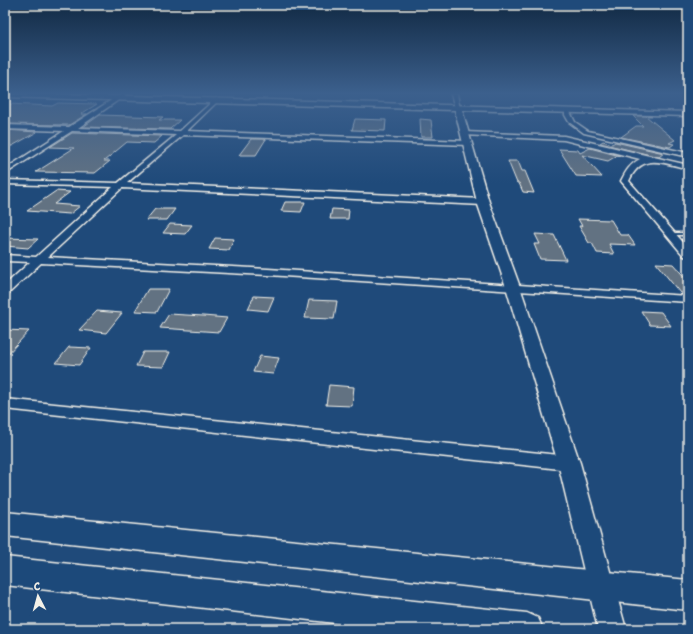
<svg xmlns="http://www.w3.org/2000/svg" width="693" height="634" font-family="'Shantell Sans',sans-serif">
<style>
.building{fill:#627282;stroke:#f4f1e8}
.lines{fill:none;stroke-linecap:round;stroke-linejoin:round}
.service-casing{stroke:#f4f1e8;stroke-width:3}
.minor-casing{stroke:#f4f1e8;stroke-width:3}
.tertiary-casing{stroke:#f4f1e8;stroke-width:3}
.secondary-casing{stroke:#f4f1e8;stroke-width:3}
.service{fill:#1f4a7a;fill-rule:evenodd}
.minor{fill:#1f4a7a;fill-rule:evenodd}
.tertiary{fill:#1f4a7a;fill-rule:evenodd}
.secondary{fill:#1f4a7a;fill-rule:evenodd}
</style>
<rect width="100%" height="100%" fill="#1f4a7a"/>
<filter id="ink" filterUnits="userSpaceOnUse"><feTurbulence type="fractalNoise" baseFrequency=".025" numOctaves="2"/><feDisplacementMap in="SourceGraphic" scale="8" xChannelSelector="R" yChannelSelector="G"/><feConvolveMatrix kernelMatrix="1 2 1 2 8 2 1 2 1" color-interpolation-filters="sRGB"/></filter>
<g filter="url(#ink)">
<!-- building -->
<path class="building" d="M58,103L97,104L81,114H87L69,125L5,124V106L9,104L52,106Z
M100,115L163,117L159,120H180L170,129L83,127Z
M633,116H646L675,140L669,143L674,144L670,147L621,137L636,126H643Z
M355,119L386,120L385,131L352,130Z
M420,119L431,120L433,137H421Z
M5,130L37,132L12,146H5Z
M72,133L162,136L154,143L127,142L104,161H110L95,173L36,172L74,148L50,147Z
M251,139H266L256,155H239Z
M603,141L612,144L615,142L664,153L659,157L600,143Z
M590,148L620,156L618,155L608,161L582,155L602,177L576,176L559,149L578,150L580,153Z
M508,161H518L522,171H525L534,193L523,192L519,183H517Z
M56,191L70,192L54,204L80,206L70,214L27,211Z
M285,202H305L301,212L281,211Z
M155,209H175L167,220H146Z
M332,209L349,210L348,219H330Z
M578,219L611,220L620,235H628L635,245L609,244L614,254L597,253L592,243H589L579,226H582Z
M170,224L192,225L185,234L163,233Z
M535,234L554,235L566,260L540,259L534,244H540Z
M5,238L38,239L28,248L5,246Z
M215,238L234,239L229,250L209,249Z
M656,263L673,264L688,281V293H680Z
M148,289H169L157,312L135,311Z
M254,296L274,297L268,311L248,309Z
M309,300L337,301L334,319L305,318Z
M97,311L122,313L106,333L79,330Z
M641,311L661,312L671,326L650,325Z
M169,314L203,316L227,318L219,332L160,328Z
M5,330L29,331L5,357Z
M69,347L91,348L79,365L56,363Z
M143,352H170L163,367L136,366Z
M260,356L279,358L273,374L253,372Z
M329,385L354,387L352,406L326,405Z"/>
<g class="lines">
<defs>
<path id="service" d="M669,233H688V235H669Z"/>
<path id="minor" d="M121,94H127L78,128L180,131L216,98L218,99V101L187,131L468,141L471,143L468,145L183,135L127,183L483,199L487,202L483,205L122,188L48,257L268,269L688,296V302L268,275L41,263L9,293L5,294V285L30,262L5,261V255L36,257L113,187L5,184V180L118,183L176,135L72,131L5,174V169L64,131L5,129V125L69,127Z
M451,94H457L460,109L455,108Z
M565,110H569L575,122L588,131L688,153V157L584,133L569,122L565,115Z
M465,132L564,136L688,165V169C663,163 642,152 629,181L688,248V257L684,256L621,181C626,171 630,164 640,159L564,140L463,135V133Z
M5,399L569,456L575,458L577,463L575,468L569,470L5,409Z"/>
<path id="tertiary" d="M5,94H63L688,112V116L462,110L489,202L520,287L580,463L626,629H598L558,463L506,287L477,202L455,110L5,97Z"/>
<path id="secondary" d="M5,512L688,580V610L5,536Z
M5,557L527,613L538,618L543,629H387L5,585Z"/>
</defs>
<!-- service casing -->
<use href="#service" class="service-casing"/>
<!-- minor casing -->
<use href="#minor" class="minor-casing"/>
<!-- tertiary casing -->
<use href="#tertiary" class="tertiary-casing"/>
<!-- secondary casing -->
<use href="#secondary" class="secondary-casing"/>
<!-- service -->
<use href="#service" class="service"/>
<!-- minor -->
<use href="#minor" class="minor"/>
<!-- tertiary -->
<use href="#tertiary" class="tertiary"/>
<!-- secondary -->
<use href="#secondary" class="secondary"/>
</g>
</g>
<!-- sky -->
<linearGradient id="sky" x2="0" y2="1"><stop stop-color="#112943"/><stop offset="0.51" stop-color="#3c608d"/><stop offset="1" stop-color="#3c608d" stop-opacity="0"/></linearGradient>
<rect width="693" height="183" fill="url(#sky)"/>
<!-- margin -->
<rect width="693" height="634" fill="none" stroke="#1f4a7a" stroke-width="20"/>
<rect x="10" y="10" width="673" height="614" fill="none" stroke="#f4f1e8" stroke-width="1.5" filter="url(#ink)"/>
<!-- north arrow -->
<g transform="translate(38 596) rotate(354)" stroke="#1f4a7a" stroke-width="3" paint-order="stroke">
<path d="M0-3L7 15L0 10L-7 15Z" fill="#f4f1e8"/>
<text y="-6" font-size="11" font-weight="bold" text-anchor="middle" fill="#f4f1e8">С</text>
</g>
</svg>
